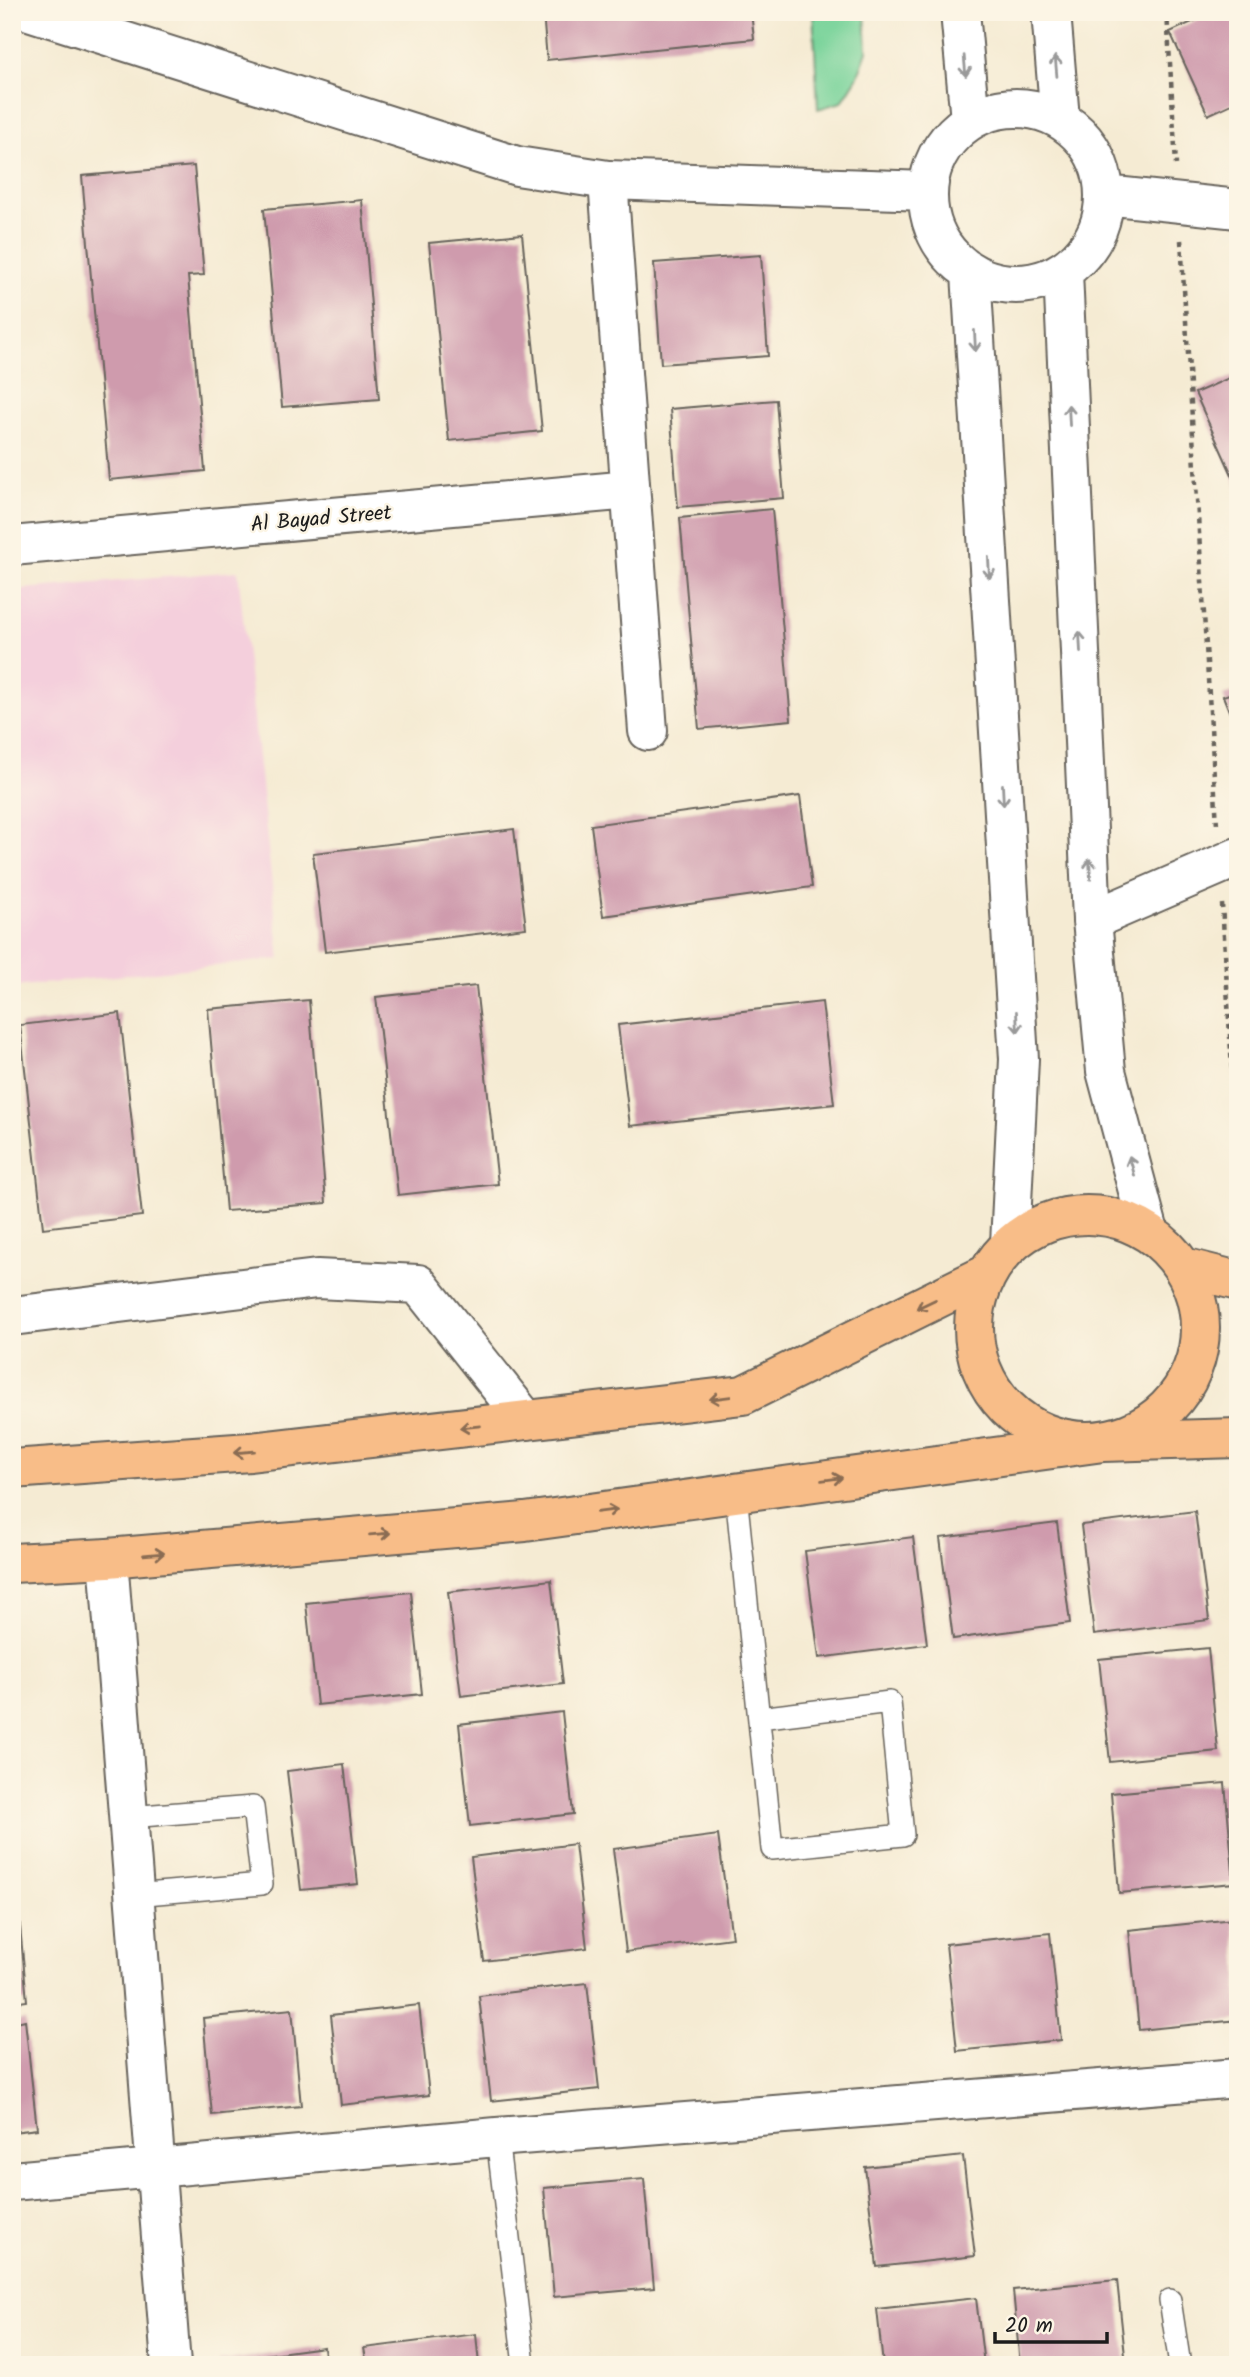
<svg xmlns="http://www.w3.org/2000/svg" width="1250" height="2377" font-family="Kalam,sans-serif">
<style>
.built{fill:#f4cfdc}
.green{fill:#78d39a;stroke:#4a785b;stroke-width:2}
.building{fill:#cf9bad}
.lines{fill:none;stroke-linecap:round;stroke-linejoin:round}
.service-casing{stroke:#68645c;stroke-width:24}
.minor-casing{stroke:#68645c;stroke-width:42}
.tertiary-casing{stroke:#68645c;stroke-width:42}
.primary-casing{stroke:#68645c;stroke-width:42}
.path{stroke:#68645c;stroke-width:4.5;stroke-dasharray:5 5;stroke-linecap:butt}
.service{stroke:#fff;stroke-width:21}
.minor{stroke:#fff;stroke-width:38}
.tertiary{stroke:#fff;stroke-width:38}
.primary{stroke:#f8bd88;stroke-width:38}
.oneway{stroke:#999}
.oneway2{stroke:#8a6c52}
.labels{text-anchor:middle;stroke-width:5;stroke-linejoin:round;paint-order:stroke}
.street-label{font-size:21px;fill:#1c1c1c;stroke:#fcf5e5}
</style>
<rect width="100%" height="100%" fill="#fcf5e5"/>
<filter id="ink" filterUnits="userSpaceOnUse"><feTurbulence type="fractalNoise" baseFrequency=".0143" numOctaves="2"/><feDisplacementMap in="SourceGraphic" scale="14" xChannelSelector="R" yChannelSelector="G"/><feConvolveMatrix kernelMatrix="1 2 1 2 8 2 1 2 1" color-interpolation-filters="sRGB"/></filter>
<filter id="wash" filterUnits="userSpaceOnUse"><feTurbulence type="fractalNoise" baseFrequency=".00686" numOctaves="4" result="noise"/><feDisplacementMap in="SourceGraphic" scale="28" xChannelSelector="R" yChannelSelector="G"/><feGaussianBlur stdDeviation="1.57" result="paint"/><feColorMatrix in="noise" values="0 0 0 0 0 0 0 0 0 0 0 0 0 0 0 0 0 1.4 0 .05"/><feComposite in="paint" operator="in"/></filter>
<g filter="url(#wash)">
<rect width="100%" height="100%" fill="#f5ebd3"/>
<!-- built -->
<path class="built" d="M238,571L280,959L12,987V590Z"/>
<!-- green -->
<path class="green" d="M813,12H865L867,51L857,78L842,102L818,109Z"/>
<g id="blocks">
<!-- building -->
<path class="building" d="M543,12H751L754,39L547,60Z
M1214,12H1238V101L1208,115L1170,32Z
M194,166L204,275L188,276L205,471L109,480L82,176Z
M362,200L379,399L282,407L264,209Z
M522,234L542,431L449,441L429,243Z
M761,255L768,356L661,364L654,263Z
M1238,374V488L1195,393Z
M776,400L784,498L678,507L670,409Z
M772,509L791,720L699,729L680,518Z
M1238,691V733L1223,696Z
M800,796L812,887L603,916L591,825Z
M514,829L526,928L325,952L313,853Z
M476,986L498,1184L398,1195L376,997Z
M309,1000L326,1203L226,1211L208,1009Z
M822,1002L834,1104L630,1126L618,1025Z
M120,1013L142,1216L43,1228L20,1025Z
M1195,1511L1209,1620L1094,1635L1081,1525Z
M1057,1523L1070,1623L953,1639L940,1538Z
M913,1537L927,1644L819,1658L805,1551Z
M551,1580L563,1684L461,1696L448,1592Z
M411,1592L422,1694L317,1705L306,1603Z
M1208,1648L1218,1751L1110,1762L1099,1659Z
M562,1712L573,1814L470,1826L459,1724Z
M344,1764L358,1884L301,1890L287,1771Z
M1225,1783L1234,1883L1119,1893L1111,1793Z
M718,1835L732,1938L626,1952L613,1849Z
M12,1838H14L18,1870L12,1871Z
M575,1844L587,1948L484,1961L471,1857Z
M12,1894H17L27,2001L12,2003Z
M1233,1919L1238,1962V2020L1139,2030L1129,1930Z
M1050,1933L1061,2040L957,2051L946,1944Z
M587,1983L599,2089L491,2101L479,1996Z
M419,2005L429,2095L341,2105L331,2015Z
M292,2009L301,2106L212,2115L203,2018Z
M25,2020L37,2129L12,2132V2023Z
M963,2156L975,2256L877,2267L865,2167Z
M644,2179L654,2288L554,2297L544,2188Z
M1117,2280L1126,2365H1020L1013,2290Z
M976,2298L984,2365H883L877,2309Z
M476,2334L479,2365H367L364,2348Z
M324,2347L326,2365H219V2361Z"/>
</g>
</g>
<g filter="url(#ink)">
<use href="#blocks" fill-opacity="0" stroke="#68645c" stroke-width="2"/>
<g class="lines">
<defs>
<path id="service" d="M736,1493L772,1849L903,1835L890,1702L759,1718
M129,1817L253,1807L262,1884L134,1895
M497,2137L524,2365
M1170,2300L1180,2365"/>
<path id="minor" d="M608,180L648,731
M12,546L630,490
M1092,920L1238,857
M12,1316L317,1279L418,1284L526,1420
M108,1558L171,2365
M12,2181L497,2137L1238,2078"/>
<path id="tertiary" d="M32,12L517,166L608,180L927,191
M960,12L970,120
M1051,12L1060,119
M928 196a88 88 0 1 1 176 0a88 88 0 1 1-176 0Z
M1105,195L1238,209
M1063,272L1092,920L1106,1071L1149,1232
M971,273L1019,1059L1010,1244"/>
<path id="primary" d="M974 1328a113 113 0 1 1 226 0a113 113 0 1 1-226 0Z
M1183,1267L1238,1281
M12,1469L250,1452L743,1395L987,1274
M12,1563L108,1558L525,1522L1103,1442L1238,1438"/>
</defs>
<!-- service casing -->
<use href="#service" class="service-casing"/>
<!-- minor casing -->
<use href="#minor" class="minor-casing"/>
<!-- tertiary casing -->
<use href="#tertiary" class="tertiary-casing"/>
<!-- primary casing -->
<use href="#primary" class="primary-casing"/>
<!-- path -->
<path class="path" d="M1167,12L1176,165
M1181,240L1217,825
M1222,904L1234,1102L1238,1104"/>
<!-- service -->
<use href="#service" class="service"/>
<!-- minor -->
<use href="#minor" class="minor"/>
<!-- tertiary -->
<use href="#tertiary" class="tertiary"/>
<!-- primary -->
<use href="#primary" class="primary"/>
</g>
<!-- one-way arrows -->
<defs><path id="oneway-shaft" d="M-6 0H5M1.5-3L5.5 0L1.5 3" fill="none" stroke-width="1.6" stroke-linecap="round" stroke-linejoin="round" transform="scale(1.75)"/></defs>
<g class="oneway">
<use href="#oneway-shaft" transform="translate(965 66) rotate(85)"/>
<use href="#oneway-shaft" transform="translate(1056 66) rotate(-95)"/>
<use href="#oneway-shaft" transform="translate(975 341) rotate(87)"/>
<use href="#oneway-shaft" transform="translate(1069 415) rotate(-93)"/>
<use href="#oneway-shaft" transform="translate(989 568) rotate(87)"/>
<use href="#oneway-shaft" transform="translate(1080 642) rotate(-93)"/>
<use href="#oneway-shaft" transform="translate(1003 795) rotate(87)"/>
<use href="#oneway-shaft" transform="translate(1090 869) rotate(-93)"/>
<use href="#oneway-shaft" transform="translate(1017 1022) rotate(87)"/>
<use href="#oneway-shaft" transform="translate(1132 1166) rotate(-105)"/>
</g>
<g class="oneway2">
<use href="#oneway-shaft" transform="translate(926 1304) rotate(154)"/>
<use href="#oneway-shaft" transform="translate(720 1398) rotate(173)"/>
<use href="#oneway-shaft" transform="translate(470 1427) rotate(174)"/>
<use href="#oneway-shaft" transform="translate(244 1452) rotate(175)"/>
<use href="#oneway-shaft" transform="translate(832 1479) rotate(-8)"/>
<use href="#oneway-shaft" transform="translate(607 1511) rotate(-8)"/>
<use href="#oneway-shaft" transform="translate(380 1534) rotate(-5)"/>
<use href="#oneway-shaft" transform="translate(154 1554) rotate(-5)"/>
</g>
</g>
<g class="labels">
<!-- street labels -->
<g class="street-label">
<text transform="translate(321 518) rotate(-5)" y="7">Al Bayad Street</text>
</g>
</g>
<!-- margin -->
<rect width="1250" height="2377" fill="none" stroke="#fcf5e5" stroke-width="42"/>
<!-- scale -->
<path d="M995 2332v10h112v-10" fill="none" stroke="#1c1c1c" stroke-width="3.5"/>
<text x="1005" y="2332" font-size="21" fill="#1c1c1c" stroke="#fcf5e5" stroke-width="5" paint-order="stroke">20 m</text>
</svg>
